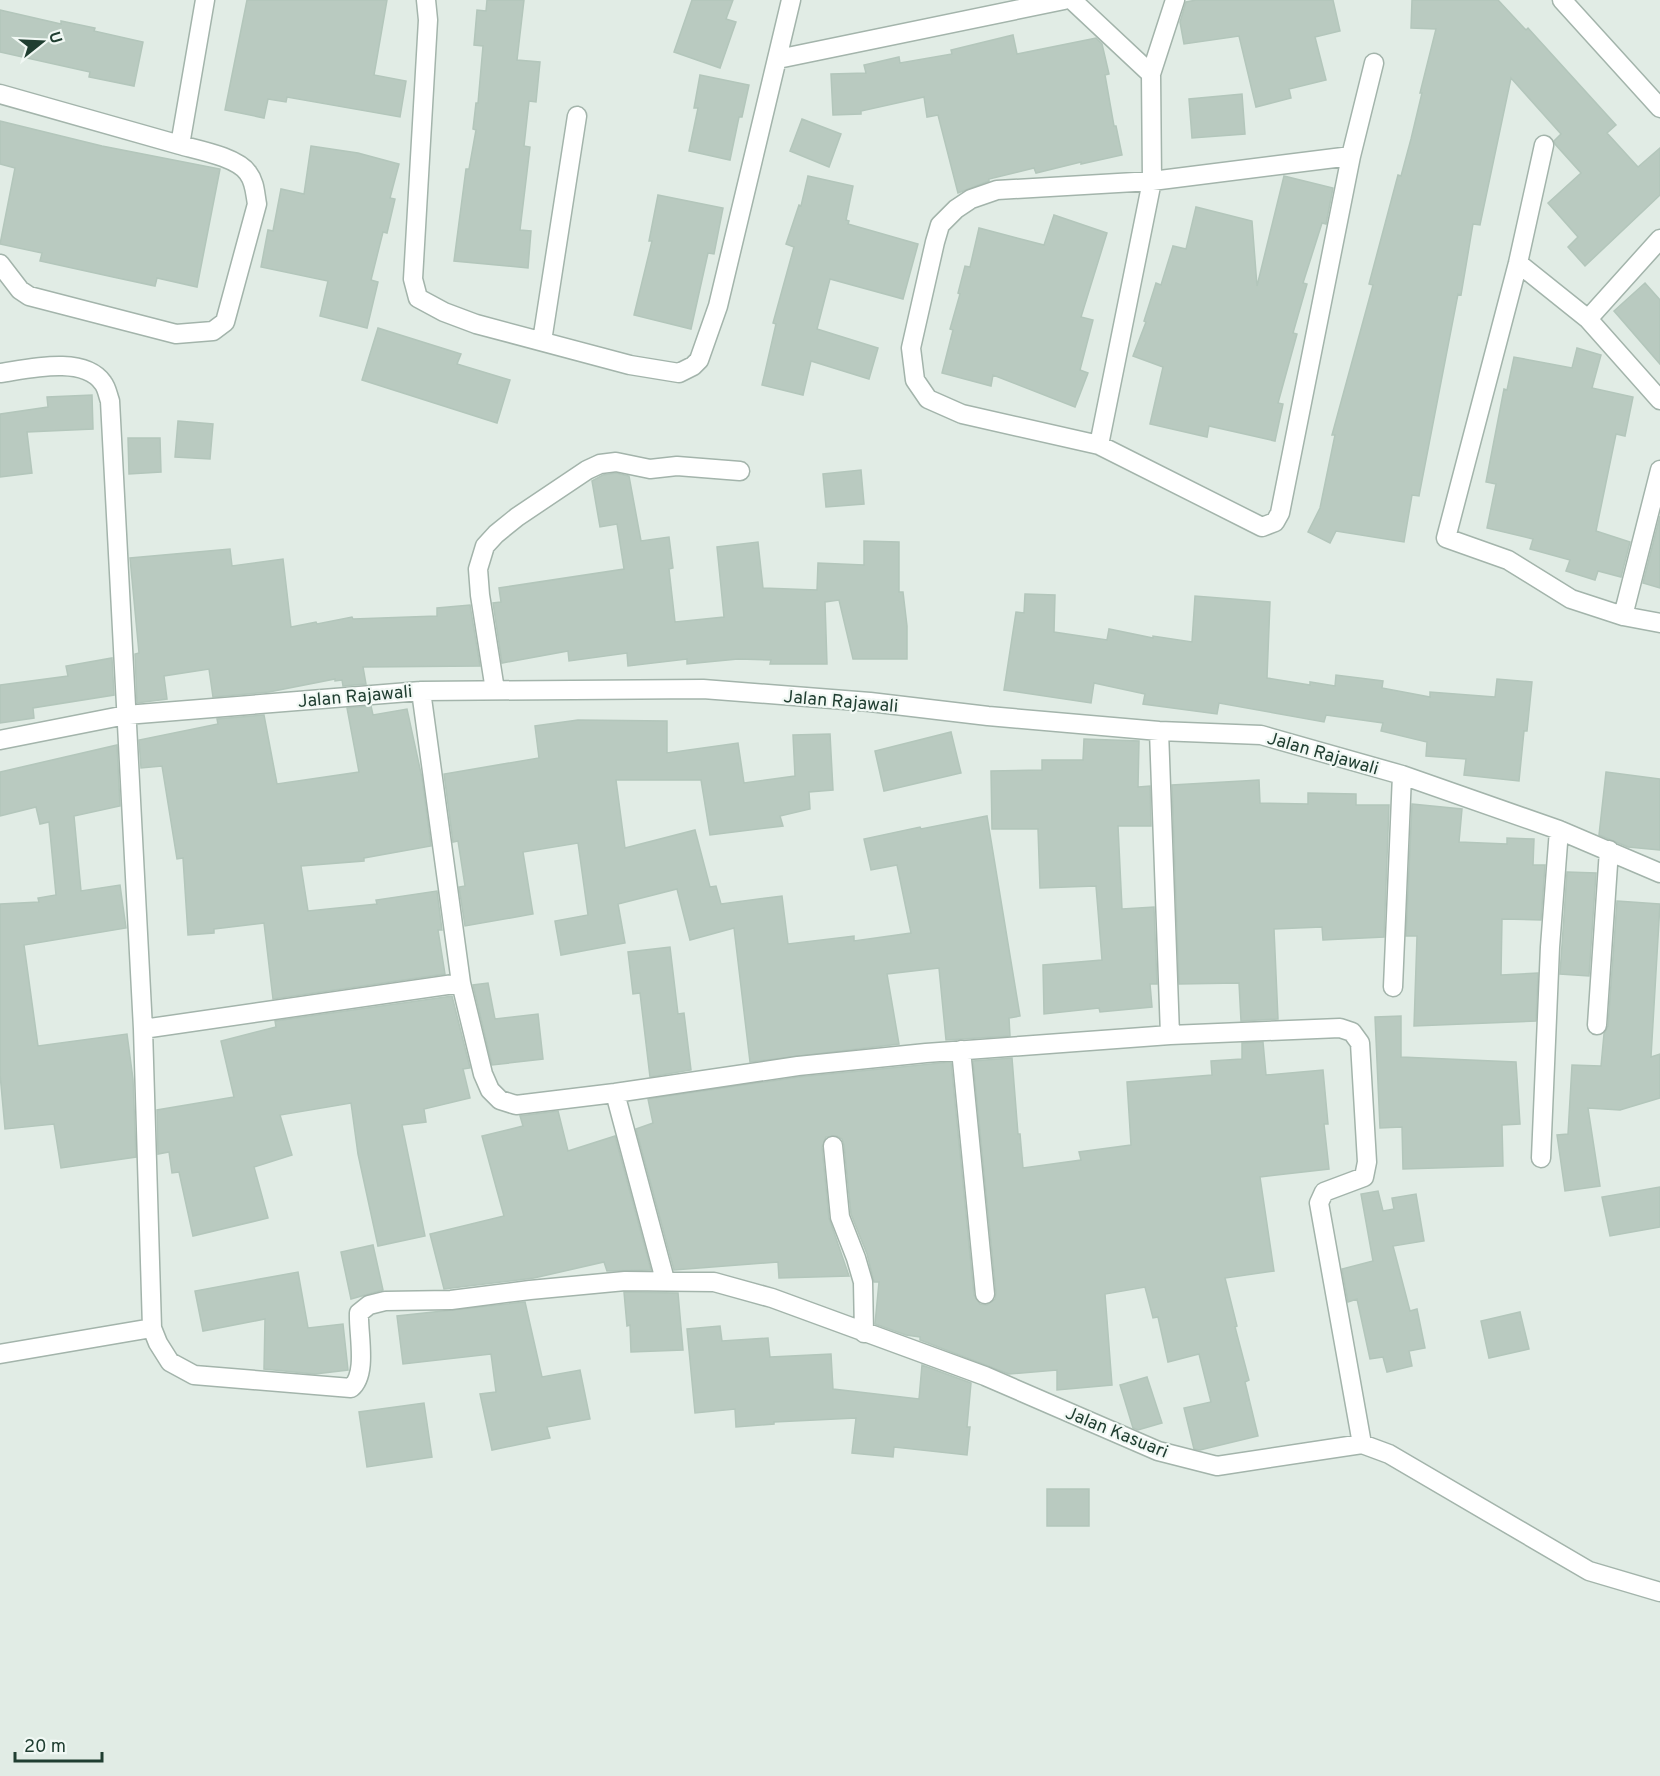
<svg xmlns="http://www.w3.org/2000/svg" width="1660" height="1776" font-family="Overpass,sans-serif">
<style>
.building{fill:#b9cac0;stroke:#b3c6bb;stroke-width:1.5}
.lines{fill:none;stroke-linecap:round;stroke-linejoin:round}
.minor-casing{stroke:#a3b4ab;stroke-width:21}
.minor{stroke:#fff;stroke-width:18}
.labels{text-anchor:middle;stroke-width:4.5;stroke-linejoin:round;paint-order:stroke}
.street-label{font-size:18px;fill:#203e31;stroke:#f1f8f4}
</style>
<rect width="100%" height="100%" fill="#e1ece5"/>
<!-- building -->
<path class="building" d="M247,0H387L374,75L406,81L400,117L287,97L286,102L268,99L264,118L225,110Z
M487,0H524L517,60L540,62L536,102L529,101L524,146L530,147L520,230L531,231L528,268L454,261L466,169H469L476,130L473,129L476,103H478L483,46L474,45L477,10L486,11Z
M692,0H733L726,19L736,22L720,68L674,52Z
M1196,0H1333L1340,31L1315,37L1326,80L1289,89L1291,98L1256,107L1239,36L1184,44L1180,22L1186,2Z
M1412,0H1498L1526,30L1528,28L1616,125L1607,133L1638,167L1660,148V195L1585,266L1568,247L1578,237L1548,203L1581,173L1555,144L1554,141L1561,134L1511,78L1480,225L1473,224L1461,295L1458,294L1419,496L1412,495L1404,542L1336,531L1330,543L1308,532L1320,508L1335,435H1332L1373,285L1369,284L1398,175L1401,176L1411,139L1422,93H1420L1436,29L1411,28Z
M0,10L61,24V21L95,28L94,31L143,42L134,86L89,77L90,72L0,52Z
M1013,35L1017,54L1096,38L1102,44L1109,74L1105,75L1114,126H1116L1122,155L1081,164V162L1036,173L1034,168L989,179V181L958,193L938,115L927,117L924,97L861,111V114L833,115L831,74L866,73L864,65L899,57L900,63L952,54L951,50Z
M700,75L749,85L742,117H739L730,160L689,151L698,108H694Z
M1242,94L1245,134L1192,138L1189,99Z
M802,119L841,134L829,167L790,151Z
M0,121L102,146L220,169L197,287L157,278L155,286L113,277L40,261L42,253L0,244L15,168L0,164Z
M311,146L358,153L399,164L390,198L395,199L387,233L383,232L371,280L378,282L367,328L320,316L328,281L261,267L268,230L273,231L281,189L304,194Z
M808,176L853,186L846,220L849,221L848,224L918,244L903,299L830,279L817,329L878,348L869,379L811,361L803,395L762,385L776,324L773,323L794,247L786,244L799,205L801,206Z
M1284,176L1333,188L1326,224L1322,223L1303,283L1307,284L1293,333L1297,334L1278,403L1283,404L1275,441L1209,426L1207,437L1150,424L1163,367L1133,356L1146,322L1144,321L1156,283L1161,285L1173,246L1186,249L1196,207L1252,221L1257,286Z
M658,195L723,208L714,254L708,253L691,329L634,315L652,241H649Z
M1054,215L1107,233L1081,317L1093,320L1080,370L1088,373L1075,407L993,375L991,386L942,373L953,330L950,329L960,294L958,293L965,266L970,267L979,228L1044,245Z
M1645,283L1660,300V364L1614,311Z
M378,328L461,354L457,364L510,380L497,423L362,380Z
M1577,348L1601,355L1592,388L1633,397L1625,436L1616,434L1596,531L1630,542L1621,577L1598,571L1595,580L1566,571L1570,560L1530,549L1533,539L1487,528L1496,484L1486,482L1504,389L1507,390L1514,357L1572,368Z
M92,395L93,429L27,432L32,473L0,477V414L48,407L47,397Z
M178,421L213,424L210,459L175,457Z
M128,438H160L161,472L129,474Z
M861,470L864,504L826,507L823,474Z
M616,473L629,476L641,541L669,537L673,568L669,569L675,622L724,617L717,547L758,542L763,588L817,590L818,563L864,565V541L899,542V592H903L907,626V659H853L839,600L825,602L827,664H770L771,660L738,659L687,664V659L628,666L627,653L569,661L568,651L502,663L493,603L501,602L499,588L624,569L617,524L600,527L592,481L603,475Z
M1660,516V588L1643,583Z
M230,549L232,566L283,559L291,627L316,622L317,624L352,617L353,619L437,616V608L470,605L480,666L363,667L366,684L343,686L342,680L335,681V679L269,692L213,697L209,669L164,676L167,699L137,703L135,654L139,653L130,558Z
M1025,594L1055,595L1054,632L1107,640L1109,629L1153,638V636L1192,642L1195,596L1270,602L1267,678L1310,685V682L1335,686L1336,675L1383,681L1382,688L1430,697V692L1495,697L1497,679L1532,682L1527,731H1524L1519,781L1464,775L1466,759L1426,756L1427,742L1381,731L1383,723L1326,715L1324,722L1219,703L1217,714L1143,704L1145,694L1094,683L1091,703L1004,690L1016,612L1024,613Z
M112,658L114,695L33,708L34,718L0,723V685L68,676L66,666Z
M371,706L373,715L407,709L422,778L431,846L364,858V861L301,866L308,911L377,904L376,900L437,891L442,930H438L445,974L273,999L264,923L214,929V933L188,935L183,858L177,859L162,766L141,768L139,740L218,724L217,719L264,715L277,784L359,772L347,708Z
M578,720L667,721V753L738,743L744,783L795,776L793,735L830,734L833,790L809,792L810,809L780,816L783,826L710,835L701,780H616L625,848L695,830L710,887L716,886L721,904L782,896L788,944L854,936V941L911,933L897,865L871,870L864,839L920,827L921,829L987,816L1020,1016L1009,1018L1010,1036L946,1040L939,968L887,974L899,1044L750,1062L734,928L690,940L677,889L618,904L625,943L561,955L555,921L588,915L578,843L523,852L533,914L465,926L459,887L465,886L458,841L453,842L444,774L539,758L535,726Z
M951,732L961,773L884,791L875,751Z
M1084,739L1139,741L1138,787L1150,786L1151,826H1118L1122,909L1154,907L1157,984H1150L1152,1007L1100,1012L1099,1008L1044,1014L1043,965L1102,960L1096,886L1040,888L1038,829H992L991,771L1042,770V760H1083Z
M117,745L120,806L74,816L81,891L120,885L126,928L24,945L38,1046L127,1034L133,1079L136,1157L61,1168L54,1124L5,1129L0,1074V904L39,902L38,898L56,895L49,822L40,824L36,807L0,816V772Z
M1606,772L1660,779V850L1628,847L1599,835Z
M1259,780L1260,803L1308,804V793L1356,794V805H1389L1384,937L1323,940L1322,927L1274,929L1278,1019L1241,1021L1239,983L1179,984L1172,785Z
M1412,804L1462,809L1459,842L1507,844V838L1534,839L1533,865H1545L1541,920L1502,919L1501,975L1538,973L1536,1021L1414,1026L1417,936H1406Z
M1567,872L1596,873L1589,976L1560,974Z
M1617,901L1660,904L1651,1057L1660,1054V1098L1620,1110L1588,1108L1600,1186L1565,1191L1557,1135L1568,1134L1572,1065L1601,1066L1604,1034L1608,1026Z
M670,947L678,1014L684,1013L691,1070L650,1077L640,993L633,994L628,952Z
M488,983L495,1019L538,1014L543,1059L492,1065L473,985Z
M452,996L470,1068L463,1069L470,1098L424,1109L426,1122L402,1125L425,1236L378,1246L358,1154L351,1103L280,1115L292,1155L254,1167L268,1218L193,1236L179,1172L172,1173L169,1152L158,1154L157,1110L234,1097L221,1041L276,1027L275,1021Z
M1401,1016V1057L1516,1062L1520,1124L1502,1125L1503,1166L1403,1169L1402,1127L1380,1128L1375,1017Z
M1263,1042L1266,1075L1323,1070L1328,1124H1324L1329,1169L1260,1177L1274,1271L1225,1278L1237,1326L1235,1327L1249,1380L1245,1382L1258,1436L1200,1450L1194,1449L1184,1408L1211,1402L1199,1354L1168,1362L1158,1317L1153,1318L1145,1287L1105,1294L1112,1385L1057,1390V1370L1009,1374L920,1340V1337L906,1335L875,1324L879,1282H874L867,1254L851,1214L844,1145L842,1139L837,1136L826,1137L822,1147L829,1218L849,1276L779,1278L778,1262L674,1270L636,1129L653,1123L648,1099L799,1077L951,1062L974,1295L980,1304L987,1305L995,1299L996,1293L973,1061L1012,1058L1018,1134H1020L1023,1168L1081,1160L1079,1152L1131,1145L1127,1082L1212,1075L1211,1061L1242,1059V1043Z
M558,1111L568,1151L615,1136L651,1270L607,1271L604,1262L534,1278L444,1289L430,1234L504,1216L482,1136L523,1126L520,1116Z
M1660,1187V1227L1610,1236L1602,1197Z
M1378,1191L1383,1211L1394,1209L1392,1198L1416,1194L1424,1241L1393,1246L1410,1311L1417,1309L1425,1348L1409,1351L1412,1366L1387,1372L1383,1357L1370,1359L1357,1299L1348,1302L1342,1269L1373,1261L1361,1194Z
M373,1245L383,1290L351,1299L341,1252Z
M298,1272L308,1328L343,1324L348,1370L315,1374L264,1369L265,1319L203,1331L195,1291Z
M624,1292L678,1293L683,1350L631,1352L630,1325L627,1326Z
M525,1302L542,1377L580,1370L590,1419L547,1427L550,1438L492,1450L480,1394L496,1392L491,1354L403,1364L397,1316Z
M1520,1312L1529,1349L1489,1358L1481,1321Z
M720,1326L722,1341L768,1338L770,1357L831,1354L833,1389L919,1399L922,1365L971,1383L967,1427H970L967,1455L894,1447L893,1457L852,1453L856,1418L774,1422V1424L736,1427L735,1409L695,1413L687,1329Z
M1147,1377L1162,1423L1138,1430L1133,1428L1120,1385Z
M424,1403L432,1457L367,1467L359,1412Z
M1047,1489H1089V1526H1047Z"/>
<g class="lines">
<defs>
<path id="minor" d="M426,0L428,20L413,279L418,298L444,312L476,324L630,365L679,373L693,366L699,360L718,306L791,0
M1072,0L1151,74
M1562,0L1660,108
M778,59L1064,0
M0,94L180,145L205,0
M1544,145L1518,263L1446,538L1508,560L1571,599L1623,616L1660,623
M1351,156L1152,181L997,190L971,199L956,209L940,225L935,242L911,348L915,380L928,399L962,414L1099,445L1262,527L1275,522L1280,513L1351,156L1374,63
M1518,263L1588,319L1660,400
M0,264L20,290L29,296L176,334L213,331L225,322L257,204C255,193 255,182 248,173C237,157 198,150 180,145
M1588,319L1660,239
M542,341L577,116
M0,373C28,369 84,355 103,383C107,388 108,396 110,401L143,1029L152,1328L158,1343L170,1362L194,1375L351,1388C368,1374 358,1334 359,1313L369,1305L385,1301L451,1300L530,1290L625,1281L714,1282L772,1298L985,1376L1158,1451L1217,1466L1362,1444L1389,1454L1589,1571L1660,1592
M1099,445L1152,181L1151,74L1175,0
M1623,616L1660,470
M495,690L480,595L478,569L485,546L496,534L517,517L587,470L600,464L616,462L650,469L677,466L740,471
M421,691L461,983L483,1074L490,1090L500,1100L516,1105L615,1093L798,1066L926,1053L1170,1035L1159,731
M0,740L126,715L421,691L703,689L870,702L988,716L1159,731L1261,735L1402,775L1559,830L1660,873
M1393,987L1402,775
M1597,1025L1609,850
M143,1029L461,983
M1170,1035L1340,1028L1352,1032L1360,1043L1367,1162L1364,1177L1324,1192L1319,1203L1362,1444
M961,1050L985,1294
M615,1093L665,1280
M833,1146L840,1217L856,1258L863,1282L864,1333
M1541,1158L1550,947L1559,830
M0,1354L152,1328"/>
</defs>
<!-- minor casing -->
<use href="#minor" class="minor-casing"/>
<!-- minor -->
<use href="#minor" class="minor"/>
</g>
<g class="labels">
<!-- street labels -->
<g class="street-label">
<text transform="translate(355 696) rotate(-5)" y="6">Jalan Rajawali</text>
<text transform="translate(841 701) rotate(5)" y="6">Jalan Rajawali</text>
<text transform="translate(1323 753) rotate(16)" y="6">Jalan Rajawali</text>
<text transform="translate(1117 1432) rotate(22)" y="6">Jalan Kasuari</text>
</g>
</g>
<!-- north arrow -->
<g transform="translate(42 42) rotate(72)" stroke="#f1f8f4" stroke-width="4.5" paint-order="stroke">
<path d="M0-4.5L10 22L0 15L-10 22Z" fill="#203e31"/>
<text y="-9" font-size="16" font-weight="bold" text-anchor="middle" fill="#203e31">U</text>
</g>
<!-- scale -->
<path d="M15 1752v9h87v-9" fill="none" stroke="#203e31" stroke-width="3"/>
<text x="24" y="1752" font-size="18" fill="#203e31" stroke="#f1f8f4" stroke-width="4.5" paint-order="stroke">20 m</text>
</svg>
